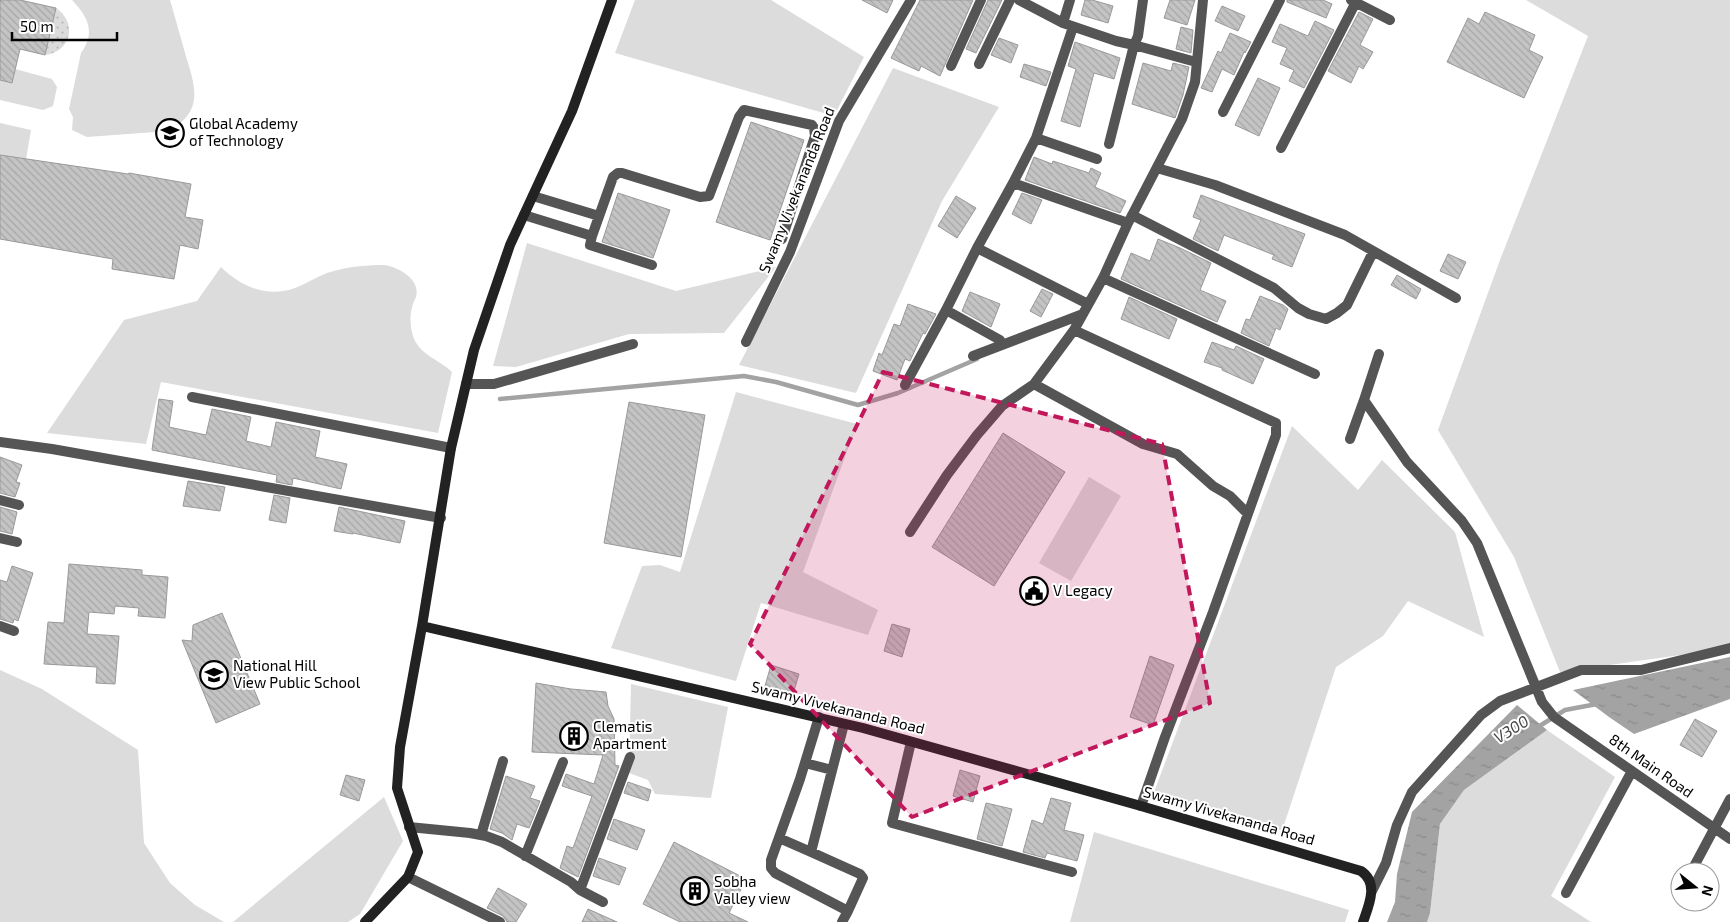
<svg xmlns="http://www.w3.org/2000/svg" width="1730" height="922" font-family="'Exo 2',sans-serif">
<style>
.green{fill:#dcdcdc}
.garden{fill:url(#garden-dots)}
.water{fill:url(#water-ripples)}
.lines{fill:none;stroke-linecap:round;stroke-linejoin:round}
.stream{stroke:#a3a3a3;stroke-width:4.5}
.building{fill:url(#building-back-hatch);stroke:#999}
.street{stroke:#555;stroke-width:10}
.secondary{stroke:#222;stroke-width:10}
.marked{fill:#c2185b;fill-opacity:0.2;stroke:#c2185b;stroke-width:4;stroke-dasharray:10 6;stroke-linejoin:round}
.labels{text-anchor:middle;stroke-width:4;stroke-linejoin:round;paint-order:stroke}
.poi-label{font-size:15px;fill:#000;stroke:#fff;text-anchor:start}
.street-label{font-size:15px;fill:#000;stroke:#fff}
.water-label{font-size:16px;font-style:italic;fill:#444;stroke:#fff}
</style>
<defs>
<pattern id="garden-dots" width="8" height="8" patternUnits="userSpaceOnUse" patternTransform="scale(1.25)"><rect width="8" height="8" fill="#dcdcdc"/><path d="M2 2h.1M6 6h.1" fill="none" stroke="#bbb" stroke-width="1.8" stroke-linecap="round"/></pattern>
<pattern id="water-ripples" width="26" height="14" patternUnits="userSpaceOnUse" patternTransform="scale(1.25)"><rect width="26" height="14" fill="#a3a3a3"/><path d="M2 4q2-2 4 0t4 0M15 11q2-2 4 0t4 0" fill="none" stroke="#8b8b8b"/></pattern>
<pattern id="building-back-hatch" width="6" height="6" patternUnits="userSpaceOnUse" patternTransform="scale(1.25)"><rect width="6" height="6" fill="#c4c4c4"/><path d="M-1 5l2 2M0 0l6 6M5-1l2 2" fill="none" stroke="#a7a7a7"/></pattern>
</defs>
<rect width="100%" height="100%" fill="#fff"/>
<!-- green -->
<path class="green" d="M72,0H170C175,17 180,35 185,53C195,86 205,110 169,131L87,137L72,130L73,117L69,109L81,53C96,32 88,17 72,0Z
M635,0H771L864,57L834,116L615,53Z
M1526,0H1730V648L1560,672L1514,557L1438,430L1500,260L1588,36Z
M893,68L999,107L942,201L856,393L739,365Z
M15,69L52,79L57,87L53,106L43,110L0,100V80Z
M0,123L31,130L26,159L0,155Z
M527,243L676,291L776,267L724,333L629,334L516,367L493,366Z
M384,265C398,267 421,279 416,297C415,300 413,302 413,304C409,315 410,328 414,339C422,356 440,360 452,372L438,433L161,382L146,444L47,433L124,320L197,301L221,267C241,287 268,298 295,288C306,284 316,277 327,273C345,267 364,265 384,265Z
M736,392L857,424L803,572L878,610L868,635L761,603L736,681L611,648L642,566L660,565L680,572Z
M1292,426L1358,490L1382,460L1455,532L1484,637L1408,601L1383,636L1336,667L1282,831L1154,792Z
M1089,477L1121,496L1071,581L1039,563Z
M0,670L42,689L138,750L144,843L170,883L195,905L224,922H0Z
M631,684L728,707L711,798L655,794L648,780L629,773Z
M1547,730L1615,777L1551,896L1591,922H1427L1430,913L1440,824L1464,790Z
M384,797L403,841L360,914L348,922H233Z
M1094,832L1349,910L1345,922H1070Z"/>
<!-- garden -->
<path class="garden" d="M56,8C78,23 71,52 45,55Z"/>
<!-- water -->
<path class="water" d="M1730,657V699L1634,734L1609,717L1573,690Z
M1517,705L1547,730L1464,790L1440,824L1430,913L1427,922H1387L1395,902L1397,874L1412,812Z"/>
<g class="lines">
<!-- stream -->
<path class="stream" d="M500,399L744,376L776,382L858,405L898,393L977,359
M1538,727L1565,710L1597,704"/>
</g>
<!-- building -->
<path class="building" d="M0,0H20L56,8L45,55L20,49L12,83L0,80Z
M862,0H893L887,13Z
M920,0H973L940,76L921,66L919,71L891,58Z
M988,0H1002L976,53L966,49Z
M1085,0H1092L1113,6L1108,23L1081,15Z
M1170,0H1195L1187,25L1164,18Z
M1287,0H1323L1332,4L1326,18L1287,2Z
M1222,6L1245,16L1238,31L1215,21Z
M1359,12L1373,19L1360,45L1373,52L1363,69L1359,66L1351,83L1328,71Z
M1485,12L1535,35L1529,50L1543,57L1524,98L1447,62L1468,18L1479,24Z
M1315,21L1334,30L1304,88L1289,81L1294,70L1280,64L1287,48L1272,42L1280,24L1308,36Z
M1181,27L1193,30L1191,53L1176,49Z
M1230,33L1251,42L1245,53L1244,52L1234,75L1222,69L1212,92L1201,88L1218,51L1221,53Z
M999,38L1018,45L1011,63L991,55Z
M1075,42L1120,58L1114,79L1094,73L1080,127L1061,121L1076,69L1068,66Z
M1143,63L1171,71L1173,63L1189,67L1183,95L1175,118L1132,104Z
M1024,64L1051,72L1046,86L1020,77Z
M1258,78L1280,88L1259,136L1235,125Z
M751,122L804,140L770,240L716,222Z
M0,155L128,174L129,173L191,184L185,217L203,220L198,249L180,245L174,279L112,269L113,259L0,239Z
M1034,157L1052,164L1053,161L1089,173L1091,168L1101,173L1095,187L1126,201L1120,213L1025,180Z
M618,193L670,210L653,258L602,242Z
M1022,193L1042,200L1031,224L1012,214Z
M1201,195L1305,234L1292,267L1272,259L1274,255L1224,235L1218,251L1193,239L1201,220L1193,217Z
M956,196L976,208L957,238L938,226Z
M1158,239L1180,248L1211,263L1200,290L1226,301L1217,322L1121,279L1131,253L1150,261Z
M1448,254L1466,262L1458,279L1440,271Z
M1397,275L1421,289L1416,299L1391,285Z
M1042,289L1053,294L1041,317L1030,311Z
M970,292L1000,304L991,327L962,311Z
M1260,296L1283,305L1288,309L1280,330L1276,328L1269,346L1241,333L1246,319L1250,320Z
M1129,297L1177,319L1169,339L1121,319Z
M908,304L936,314L925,334L923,333L910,361L905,359L897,380L873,371L879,353L882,355L894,324L900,326Z
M1212,342L1234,350L1236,346L1264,359L1253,384L1222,370V368L1204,362Z
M159,399L173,401L169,427L206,435L212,409L251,417L246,441L271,447L276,422L320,431L315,457L347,464L341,489L293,478L292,485L276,482L277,475L152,450Z
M629,402L705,415L681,557L604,543Z
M1003,433L1065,472L994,586L932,547Z
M0,457L22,465L16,482L20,483L15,497L0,493Z
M188,481L225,487L220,511L183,506Z
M274,495L290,498L286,523L269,520Z
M0,507L17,512L12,534L0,531Z
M339,507L405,521L400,543L353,533V534L334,531Z
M69,564L142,570V575L168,577L165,618L138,616L139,608L115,606L114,614L89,612L87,634L119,636L115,684L96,683L97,667L44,664L48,622L64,623Z
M12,566L33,573L18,621L14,619L13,623L0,619V580L7,582Z
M222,613L260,704L216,723L182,640L192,641L193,625Z
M892,624L910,629L902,657L884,651Z
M1150,656L1174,665L1153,725L1130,717Z
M771,665L799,674L793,694L765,686Z
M536,683L571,689L606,692L608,706L614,719L615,765L619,766L578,877L560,868L567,846L573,848L592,796L562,786L566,774L594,784L603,755L532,752Z
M1695,719L1717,731L1702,757L1680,745Z
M960,770L980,776L973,802L953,796Z
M346,775L365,780L359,801L340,795Z
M506,776L535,786L530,798L540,801L529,828L517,824L512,840L502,833L490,829Z
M628,782L651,790L648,801L624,793Z
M1051,798L1071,803L1064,830L1084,835L1077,861L1047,853L1045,858L1023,852L1032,820L1043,824Z
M986,803L1012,809L1002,846L977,839Z
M614,819L645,830L637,850L607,839Z
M674,842L746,879L729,913L748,922H680L643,904Z
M599,858L626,868L619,885L593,876Z
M498,888L527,904L516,922H507L503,916L487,908Z
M588,909L617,922H582Z"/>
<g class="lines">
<!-- street -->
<path class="street" d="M1019,0L1063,23L1070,0
M1351,0L1390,20
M1063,23L1116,41L1134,45L1138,36L1143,0
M979,64L1010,0
M951,66L981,0
M1223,112L1280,0
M1036,138L1097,159
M1109,144L1134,45L1196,62
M1281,148L1357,0
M1157,168L1215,185L1345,235L1456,298
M1013,183L1128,223
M533,196L599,216
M524,215L592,236
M1132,215L1274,288L1298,308L1309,314L1326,319L1337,313L1347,305L1373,252
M977,248L1088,304
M652,265L590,245L592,236L613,177L618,173H622L700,197L709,196L739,117L744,110L812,125L814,128L815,136L782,239
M1103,278L1315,374
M946,310L1000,340
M1074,330L1276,423V435L1213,612L1165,737L1141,806
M746,342L790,252L839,121L911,0
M1379,354L1364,400L1407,462L1462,521L1477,543L1542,702L1554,717L1730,839
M973,356L1083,314
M466,384H494L633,344
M1034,384L1143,444L1177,454L1213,486L1230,496L1248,514
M905,385L946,310L977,248L1013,183L1036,138L1073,27
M192,397L451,448
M1350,439L1364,400
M0,442L52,449L441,518
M0,500L19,505
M910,532L947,475L977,435L1002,406L1034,384L1074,330L1103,278L1128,223L1182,119L1195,82L1203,0
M0,538L17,542
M0,626L14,631
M819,717L800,779L771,860V868L775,873L848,911L863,878L860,874L811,852L844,724
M911,742L892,823L1072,872
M805,763L832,770
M409,827L470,833L486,836L502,842L571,882L580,890L630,757
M481,835L503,761
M779,838L811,852
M525,856L563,762
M1691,872L1730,799
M408,877L500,922
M580,890L603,902
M1372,891L1386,863L1397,825L1412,792L1481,715L1500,701L1581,670H1641L1730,648
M1566,893L1632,771
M842,922L848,911"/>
<!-- secondary -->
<path class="secondary" d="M612,0L572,111L510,245L474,350L451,448L422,626L863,728L1141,806L1361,871C1379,883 1369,905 1363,922
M365,922L408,877L418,852L397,788L400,747L422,626"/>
</g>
<!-- marked area -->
<path class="marked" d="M883,372L1162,444L1210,703L912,817L750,644Z"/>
<!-- icons -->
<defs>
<symbol id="university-ring" viewBox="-11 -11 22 22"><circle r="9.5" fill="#fff" stroke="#000" stroke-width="1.5"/><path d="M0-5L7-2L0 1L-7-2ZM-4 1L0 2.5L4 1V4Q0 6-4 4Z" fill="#000"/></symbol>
<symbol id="civic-ring" viewBox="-11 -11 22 22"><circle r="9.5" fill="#fff" stroke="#000" stroke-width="1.5"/><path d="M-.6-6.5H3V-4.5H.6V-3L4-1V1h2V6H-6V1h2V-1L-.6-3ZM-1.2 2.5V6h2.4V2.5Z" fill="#000"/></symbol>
<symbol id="school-ring" viewBox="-11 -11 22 22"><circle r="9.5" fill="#fff" stroke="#000" stroke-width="1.5"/><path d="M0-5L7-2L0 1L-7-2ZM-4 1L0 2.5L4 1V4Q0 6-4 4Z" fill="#000"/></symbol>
<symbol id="building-ring" viewBox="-11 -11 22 22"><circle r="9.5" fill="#fff" stroke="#000" stroke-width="1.5"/><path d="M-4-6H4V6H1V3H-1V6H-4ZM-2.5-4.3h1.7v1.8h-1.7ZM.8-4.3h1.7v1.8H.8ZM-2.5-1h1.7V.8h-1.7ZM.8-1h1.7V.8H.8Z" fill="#000"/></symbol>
</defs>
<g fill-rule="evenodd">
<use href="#university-ring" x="154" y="117" width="32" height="32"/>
<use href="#civic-ring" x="1018" y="575" width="32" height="32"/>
<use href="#school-ring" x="198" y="659" width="32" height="32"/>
<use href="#building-ring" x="558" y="720" width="32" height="32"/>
<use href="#building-ring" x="679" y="875" width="32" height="32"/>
</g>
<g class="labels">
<!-- poi labels -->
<g class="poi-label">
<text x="189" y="129">Global Academy<tspan x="189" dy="17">of Technology</tspan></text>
<text x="1053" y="596">V Legacy</text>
<text x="233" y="671">National Hill<tspan x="233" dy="17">View Public School</tspan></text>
<text x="593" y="732">Clematis<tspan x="593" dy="17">Apartment</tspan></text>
<text x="714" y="887">Sobha<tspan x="714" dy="17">Valley view</tspan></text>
</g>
<!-- street labels -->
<g class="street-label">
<text transform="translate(797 190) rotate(-68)" y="5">Swamy Vivekananda Road</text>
<text transform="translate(838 708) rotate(14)" y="5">Swamy Vivekananda Road</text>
<text transform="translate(1651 766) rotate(35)" y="5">8th Main Road</text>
<text transform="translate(1229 816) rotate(16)" y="5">Swamy Vivekananda Road</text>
</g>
<!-- water labels -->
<g class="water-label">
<text transform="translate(1511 729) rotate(-32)" y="6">V300</text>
</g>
</g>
<!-- north arrow -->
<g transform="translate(1695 887) rotate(107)"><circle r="24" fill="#ffffff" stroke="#999999"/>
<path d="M0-4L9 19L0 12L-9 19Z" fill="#000000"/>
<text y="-8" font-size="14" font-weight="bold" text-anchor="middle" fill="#000000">N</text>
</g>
<!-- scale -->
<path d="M12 32v8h105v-8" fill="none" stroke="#000000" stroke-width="2.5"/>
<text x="20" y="32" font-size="15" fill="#000000" stroke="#ffffff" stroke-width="4" paint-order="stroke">50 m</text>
</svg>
